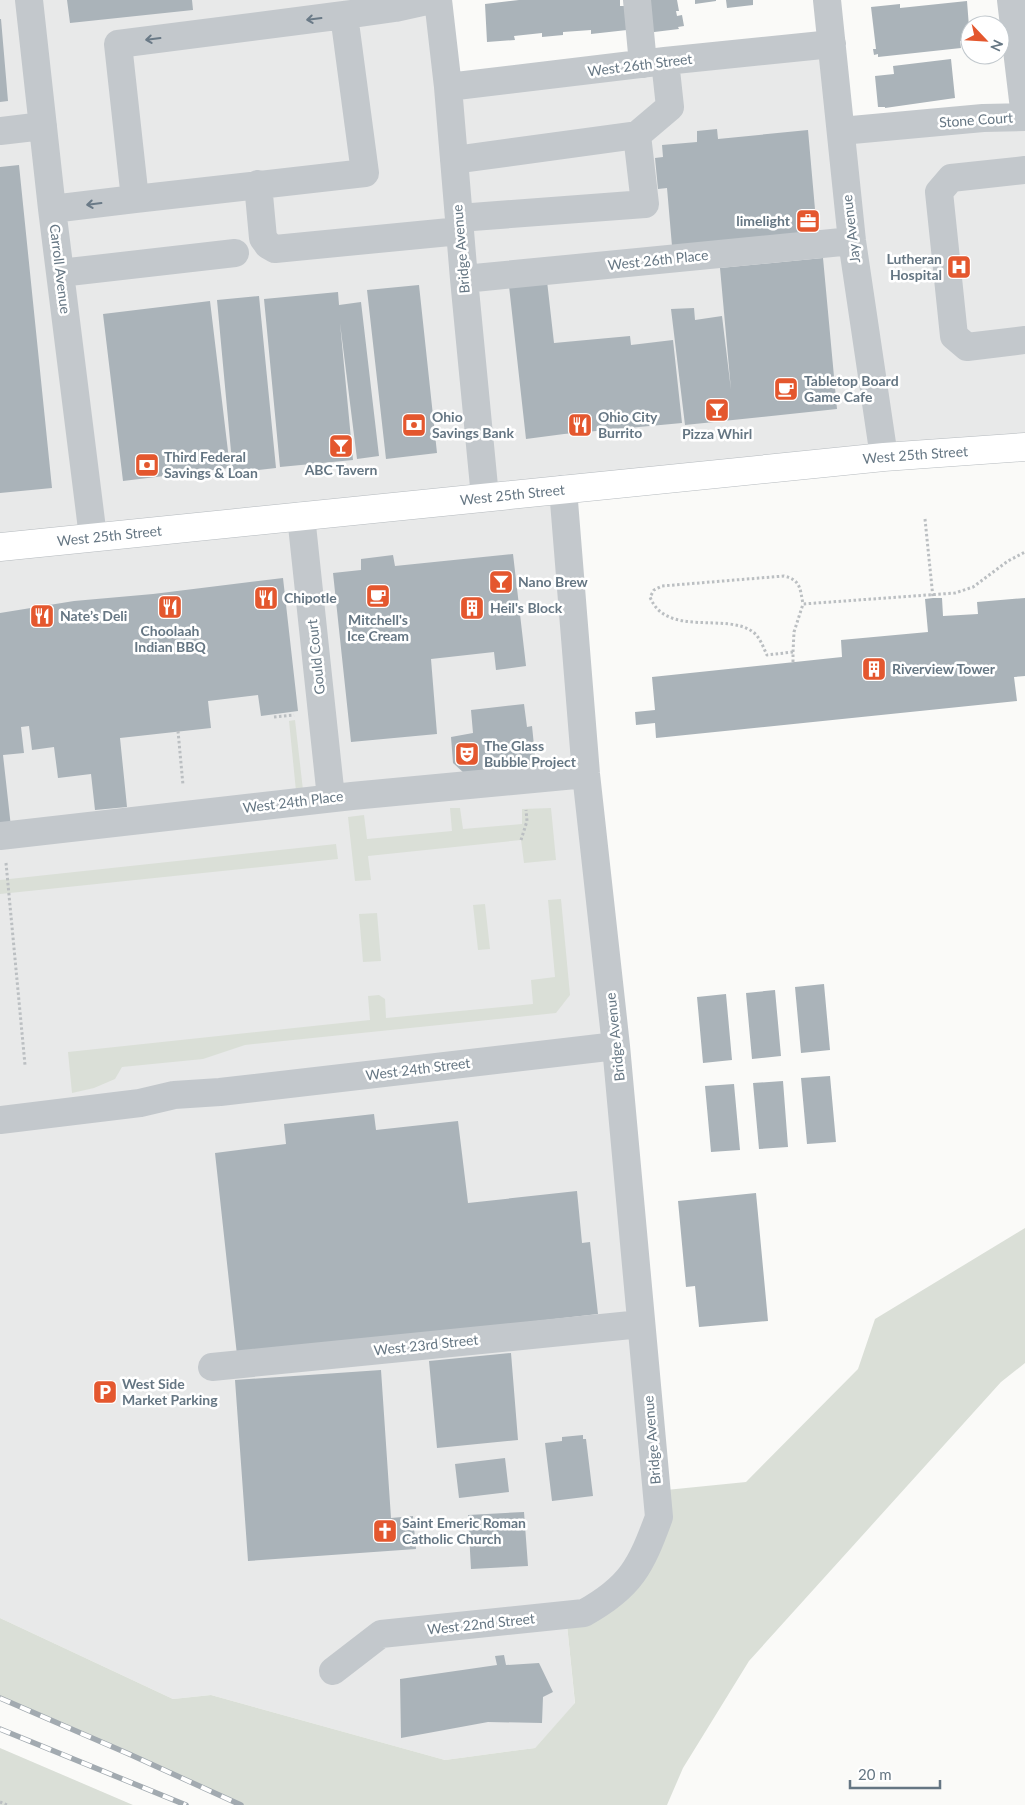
<svg xmlns="http://www.w3.org/2000/svg" width="1025" height="1805" font-family="Lato,sans-serif">
<style>
.built{fill:#e8e9e9}
.green{fill:#dadfd7}
.building{fill:#aab3b9}
.lines{fill:none;stroke-linecap:round;stroke-linejoin:round}
.major-casing{stroke:#b5babe;stroke-width:29}
.path{stroke:#bbbfc2;stroke-width:3;stroke-dasharray:2.5 2.5;stroke-linecap:butt}
.minor{stroke:#c3c8cc;stroke-width:28}
.major{stroke:#fff;stroke-width:28}
.rail-casing{stroke:#a2aab0;stroke-width:5.5}
.rail{stroke:#fff;stroke-width:4;stroke-dasharray:11;stroke-linecap:butt}
.oneway{stroke:#6a7a87}
.labels{text-anchor:middle;stroke-width:5;stroke-linejoin:round;paint-order:stroke}
.street-label{font-size:14px;fill:#657683;stroke:#fff}
.poi-label{font-size:14px;font-weight:bold;fill:#657683;stroke:#fff;text-anchor:start}
</style>
<rect width="100%" height="100%" fill="#fafaf8"/>
<!-- built -->
<path class="built" d="M0,0H438L448,87L832,44L841,131L1024,117L1011,0H1025V447L563,490L641,1324L647,1550L566,1615L575,1704L535,1748L445,1760L211,1695L173,1699L0,1618Z"/>
<!-- green -->
<path class="green" d="M295,720L303,790L296,791L289,721Z
M450,808H460L463,829L522,824V809L551,808L556,860L524,863L521,840L368,856L371,880L355,881L348,817L364,815L367,839L452,831Z
M336,844L338,859L0,894V880Z
M561,899L570,995L556,1013L245,1045L203,1059L122,1067L115,1079L94,1088L72,1093L68,1052L370,1020L368,996L379,995L385,999L386,1018L533,1004L531,980L555,977L548,900Z
M485,904L490,949L478,950L473,905Z
M377,913L381,961L363,962L359,914Z
M1025,1228V1363L1001,1382L749,1661L683,1768L667,1805H241L129,1754L0,1698V1618L173,1699L211,1695L445,1760L535,1748L575,1703L566,1615L630,1579L656,1491L746,1482L858,1369L875,1319Z
M0,1748L133,1805H0Z"/>
<!-- building -->
<path class="building" d="M67,0H192L193,10L70,23Z
M519,0H620V6H625L627,30L591,34V30L563,32V35L542,37V33L514,36L515,40L487,42L485,4Z
M642,0H677L679,11H676L677,16L682,15L684,26L678,27L679,29L646,33Z
M695,0H716V1L695,4Z
M726,0H753V5L727,8Z
M967,1L970,40L960,41L961,48L878,57V54L874,55L873,49H876L871,7L900,4V8Z
M0,19H1L8,101L0,102Z
M951,59L955,98L885,108V107H878L875,76L894,74L893,66Z
M717,129L718,139L808,130L817,232L672,246L667,188L658,189L655,158L663,157L662,145L697,142V131Z
M19,165L52,488L0,493V167Z
M823,258L837,409L685,425L671,309L694,308L695,320L722,316L731,390L720,268Z
M547,281L554,343L630,336L631,345L673,340L682,423L564,434L526,439L509,286Z
M419,285L437,453L386,459L367,290Z
M338,292L339,305L361,302L379,456L357,459L340,323L353,460L280,467L264,299Z
M259,296L276,468L233,473L217,300Z
M210,301L230,468L123,481L103,314Z
M513,554L526,666L496,670L494,652L431,659L437,734L351,742L333,573L361,570V559L393,555L395,566Z
M283,578L298,711L261,716L258,695L208,701L211,728L120,738L127,807L95,810L91,774L58,778L54,747L32,750L29,726L21,727L24,753L3,755L11,827L0,828V613L74,601L153,594Z
M933,598H942L943,616L978,614L977,602L1025,598V676L1014,677L1017,701L656,738L655,723L636,725L635,712L655,710L652,677L842,657L841,640L928,632L925,599Z
M524,704L527,727L532,726L536,765L464,773L453,763L451,737L473,733L471,710Z
M824,984L830,1050L801,1053L795,987Z
M775,990L781,1056L752,1059L746,993Z
M726,994L732,1060L703,1063L697,997Z
M830,1076L836,1142L807,1144L801,1078Z
M783,1081L788,1147L759,1149L753,1083Z
M734,1084L740,1150L711,1152L705,1086Z
M374,1114L376,1130L458,1121L468,1203L577,1191L582,1243L590,1242L598,1314L237,1355L215,1153L286,1144L284,1124Z
M756,1193L768,1321L699,1327L695,1286L686,1287L678,1201Z
M511,1353L518,1440L437,1448L429,1361Z
M381,1370L391,1518L413,1516L416,1549L248,1561L235,1380Z
M583,1435V1439H586L593,1496L552,1501L545,1443L562,1441V1437Z
M505,1458L509,1492L459,1498L455,1464Z
M524,1512L528,1566L471,1569L468,1515Z
M504,1655L506,1665L539,1663L553,1692L543,1697L542,1723L488,1722L401,1738L400,1679L497,1665L495,1656Z"/>
<g class="lines">
<defs>
<g id="major">
<path id="s1" d="M0,547L884,457L1025,447"/>
</g>
</defs>
<!-- major casing -->
<use href="#major" class="major-casing"/>
<!-- path -->
<path class="path" d="M925,519L933,598
M793,652L794,632L803,604
M793,662V652L767,655C763,647 760,637 753,632C727,612 666,638 650,597L654,590L662,586L784,576C801,580 800,589 803,604L955,593L973,587L1008,561L1025,552
M274,717L294,715
M178,731L183,785
M521,840L527,821L526,810
M6,863L25,1065
M0,1802L7,1805"/>
<!-- minor -->
<path class="minor" d="M29,0L52,209L93,537
M438,0L448,87L464,279L485,497
M637,0L643,64
M827,0L852,241L884,457
M344,15L365,173L135,199L118,44L344,15L395,8L431,0
M448,87L665,61L832,44
M0,131L43,126
M841,131L983,118L1025,117L1011,0
M637,135L670,107L665,61
M454,160L637,135L645,204L459,218
M1025,170L951,178L939,192L954,336L967,347L1025,340
M258,184L263,238L268,245L275,249L460,231
M52,209L135,199
M60,273L235,253
M464,279L852,241
M301,516L331,798
M0,836L352,796L586,774
M0,1120L140,1103L174,1095L220,1092L616,1046
M212,1367L641,1324
M333,1671L381,1634L584,1613C631,1587 641,1566 659,1517L616,1046L586,774L563,489"/>
<!-- major -->
<use href="#major" class="major"/>
<defs>
<path id="rail" d="M0,1698L129,1754L241,1805
M0,1729L186,1805"/>
</defs>
<!-- rail casing -->
<use href="#rail" class="rail-casing"/>
<!-- rail -->
<use href="#rail" class="rail"/>
</g>
<!-- one-way arrows -->
<defs><path id="oneway-shaft" d="M-6 0H5M1.5-3L5.5 0L1.5 3" fill="none" stroke-width="1.6" stroke-linecap="round" stroke-linejoin="round" transform="scale(1.25)"/></defs>
<g class="oneway">
<use href="#oneway-shaft" transform="translate(314 19) rotate(173)"/>
<use href="#oneway-shaft" transform="translate(153 39) rotate(173)"/>
<use href="#oneway-shaft" transform="translate(94 204) rotate(173)"/>
</g>
<!-- icons -->
<defs>
<symbol id="office-square" viewBox="-11 -11 22 22"><rect x="-9" y="-9" width="18" height="18" rx="4" fill="#e4572e" stroke="#fff"/><path d="M-6-3h4V-5.5h4V-3h4V5H-6ZM-1-4.5V-3h2v-1.5ZM-6 0V1H6V0Z" fill="#fff"/></symbol>
<symbol id="hospital-square" viewBox="-11 -11 22 22"><rect x="-9" y="-9" width="18" height="18" rx="4" fill="#e4572e" stroke="#fff"/><path d="M-5-5h3v3.5h4V-5h3V5h-3V1.5h-4V5h-3Z" fill="#fff"/></symbol>
<symbol id="cafe-square" viewBox="-11 -11 22 22"><rect x="-9" y="-9" width="18" height="18" rx="4" fill="#e4572e" stroke="#fff"/><path d="M-5.5-4.5H6V0H3Q3 3.5 0 3.5H-2.5Q-5.5 3.5-5.5 0ZM3-3.2v2h1.7v-2ZM-6 4.5H4V6H-6Z" fill="#fff"/></symbol>
<symbol id="bar-square" viewBox="-11 -11 22 22"><rect x="-9" y="-9" width="18" height="18" rx="4" fill="#e4572e" stroke="#fff"/><path d="M-6-5H6L.8 .8V4.5H3.5V6h-7V4.5H-.8V.8Z" fill="#fff"/></symbol>
<symbol id="bank-square" viewBox="-11 -11 22 22"><rect x="-9" y="-9" width="18" height="18" rx="4" fill="#e4572e" stroke="#fff"/><path d="M-6-4H6V4H-6ZM0-2.3a2.3 2.3 0 1 0 0 4.6a2.3 2.3 0 1 0 0-4.6Z" fill="#fff"/></symbol>
<symbol id="restaurant-square" viewBox="-11 -11 22 22"><rect x="-9" y="-9" width="18" height="18" rx="4" fill="#e4572e" stroke="#fff"/><path d="M-5-6h1v4h1v-4h1v4h1v-4h1v5L-1.5 .5V6h-2V.5L-5-1ZM5-6V6H3V1.5H1.5Q1.5-4 5-6Z" fill="#fff"/></symbol>
<symbol id="building-square" viewBox="-11 -11 22 22"><rect x="-9" y="-9" width="18" height="18" rx="4" fill="#e4572e" stroke="#fff"/><path d="M-4-6H4V6H1V3H-1V6H-4ZM-2.5-4.3h1.7v1.8h-1.7ZM.8-4.3h1.7v1.8H.8ZM-2.5-1h1.7V.8h-1.7ZM.8-1h1.7V.8H.8Z" fill="#fff"/></symbol>
<symbol id="theatre-square" viewBox="-11 -11 22 22"><rect x="-9" y="-9" width="18" height="18" rx="4" fill="#e4572e" stroke="#fff"/><path d="M-5-5.5Q0-4 5-5.5V0Q5 5 0 6Q-5 5-5 0ZM-3.3-2.5H-1v1.5H-3.3ZM1-2.5H3.3v1.5H1ZM-2.8 1Q0 5.5 2.8 1Z" fill="#fff"/></symbol>
<symbol id="parking-square" viewBox="-11 -11 22 22"><rect x="-9" y="-9" width="18" height="18" rx="4" fill="#e4572e" stroke="#fff"/><path d="M-3.5-5.5H1a3.5 3.5 0 0 1 0 7H-1V5.5H-3.5ZM-1-3.4V-.6H.8a1.4 1.4 0 0 0 0-2.8Z" fill="#fff"/></symbol>
<symbol id="church-square" viewBox="-11 -11 22 22"><rect x="-9" y="-9" width="18" height="18" rx="4" fill="#e4572e" stroke="#fff"/><path d="M-1.2-6h2.4v3.5h3.3v2.4h-3.3V6h-2.4V-.1h-3.3v-2.4h3.3Z" fill="#fff"/></symbol>
</defs>
<g fill-rule="evenodd">
<use href="#office-square" x="794" y="207" width="28" height="28"/>
<use href="#hospital-square" x="945" y="253" width="28" height="28"/>
<use href="#cafe-square" x="772" y="375" width="28" height="28"/>
<use href="#bar-square" x="703" y="396" width="28" height="28"/>
<use href="#bank-square" x="400" y="411" width="28" height="28"/>
<use href="#restaurant-square" x="566" y="411" width="28" height="28"/>
<use href="#bar-square" x="327" y="432" width="28" height="28"/>
<use href="#bank-square" x="133" y="451" width="28" height="28"/>
<use href="#bar-square" x="487" y="568" width="28" height="28"/>
<use href="#cafe-square" x="364" y="582" width="28" height="28"/>
<use href="#restaurant-square" x="252" y="584" width="28" height="28"/>
<use href="#restaurant-square" x="156" y="593" width="28" height="28"/>
<use href="#building-square" x="458" y="594" width="28" height="28"/>
<use href="#restaurant-square" x="28" y="602" width="28" height="28"/>
<use href="#building-square" x="860" y="655" width="28" height="28"/>
<use href="#theatre-square" x="453" y="740" width="28" height="28"/>
<use href="#parking-square" x="91" y="1378" width="28" height="28"/>
<use href="#church-square" x="371" y="1517" width="28" height="28"/>
</g>
<g class="labels">
<!-- street labels -->
<g class="street-label">
<text transform="translate(640 65) rotate(-7)" y="5">West 26th Street</text>
<text transform="translate(976 120) rotate(-4)" y="5">Stone Court</text>
<text transform="translate(851 229) rotate(-97)" y="5">Jay Avenue</text>
<text transform="translate(461 249) rotate(-95)" y="5">Bridge Avenue</text>
<text transform="translate(658 260) rotate(-6)" y="5">West 26th Place</text>
<text transform="translate(60 269) rotate(83)" y="5">Carroll Avenue</text>
<text dy="5" stroke="none"><textPath href="#s1" startOffset="920">West 25th Street</textPath></text>
<text dy="5" stroke="none"><textPath href="#s1" startOffset="515">West 25th Street</textPath></text>
<text dy="5" stroke="none"><textPath href="#s1" startOffset="110">West 25th Street</textPath></text>
<text transform="translate(316 657) rotate(-96)" y="5">Gould Court</text>
<text transform="translate(293 802) rotate(-7)" y="5">West 24th Place</text>
<text transform="translate(615 1037) rotate(-96)" y="5">Bridge Avenue</text>
<text transform="translate(418 1069) rotate(-7)" y="5">West 24th Street</text>
<text transform="translate(426 1345) rotate(-6)" y="5">West 23rd Street</text>
<text transform="translate(652 1440) rotate(-95)" y="5">Bridge Avenue</text>
<text transform="translate(481 1624) rotate(-6)" y="5">West 22nd Street</text>
</g>
<!-- poi labels -->
<g class="poi-label">
<text x="790" y="226" text-anchor="end">limelight</text>
<text x="942" y="264" text-anchor="end">Lutheran<tspan x="942" dy="16">Hospital</tspan></text>
<text x="804" y="386">Tabletop Board<tspan x="804" dy="16">Game Cafe</tspan></text>
<text x="432" y="422">Ohio<tspan x="432" dy="16">Savings Bank</tspan></text>
<text x="598" y="422">Ohio City<tspan x="598" dy="16">Burrito</tspan></text>
<text x="717" y="439" text-anchor="middle">Pizza Whirl</text>
<text x="164" y="462">Third Federal<tspan x="164" dy="16">Savings &amp; Loan</tspan></text>
<text x="341" y="475" text-anchor="middle">ABC Tavern</text>
<text x="518" y="587">Nano Brew</text>
<text x="284" y="603">Chipotle</text>
<text x="490" y="613">Heil's Block</text>
<text x="60" y="621">Nate’s Deli</text>
<text x="378" y="625" text-anchor="middle">Mitchell's<tspan x="378" dy="16">Ice Cream</tspan></text>
<text x="170" y="636" text-anchor="middle">Choolaah<tspan x="170" dy="16">Indian BBQ</tspan></text>
<text x="892" y="674">Riverview Tower</text>
<text x="484" y="751">The Glass<tspan x="484" dy="16">Bubble Project</tspan></text>
<text x="122" y="1389">West Side<tspan x="122" dy="16">Market Parking</tspan></text>
<text x="402" y="1528">Saint Emeric Roman<tspan x="402" dy="16">Catholic Church</tspan></text>
</g>
</g>
<!-- north arrow -->
<g transform="translate(985 40) rotate(115)"><circle r="24" fill="#ffffff" stroke="#c1c8cd"/>
<path d="M0-4L9 19L0 12L-9 19Z" fill="#e4572e"/>
<text y="-8" font-size="14" font-weight="bold" text-anchor="middle" fill="#657683">N</text>
</g>
<!-- scale -->
<path d="M850 1780v8h90v-8" fill="none" stroke="#657683" stroke-width="2.5"/>
<text x="858" y="1780" font-size="15" fill="#657683" stroke="#ffffff" stroke-width="4" paint-order="stroke">20 m</text>
</svg>
